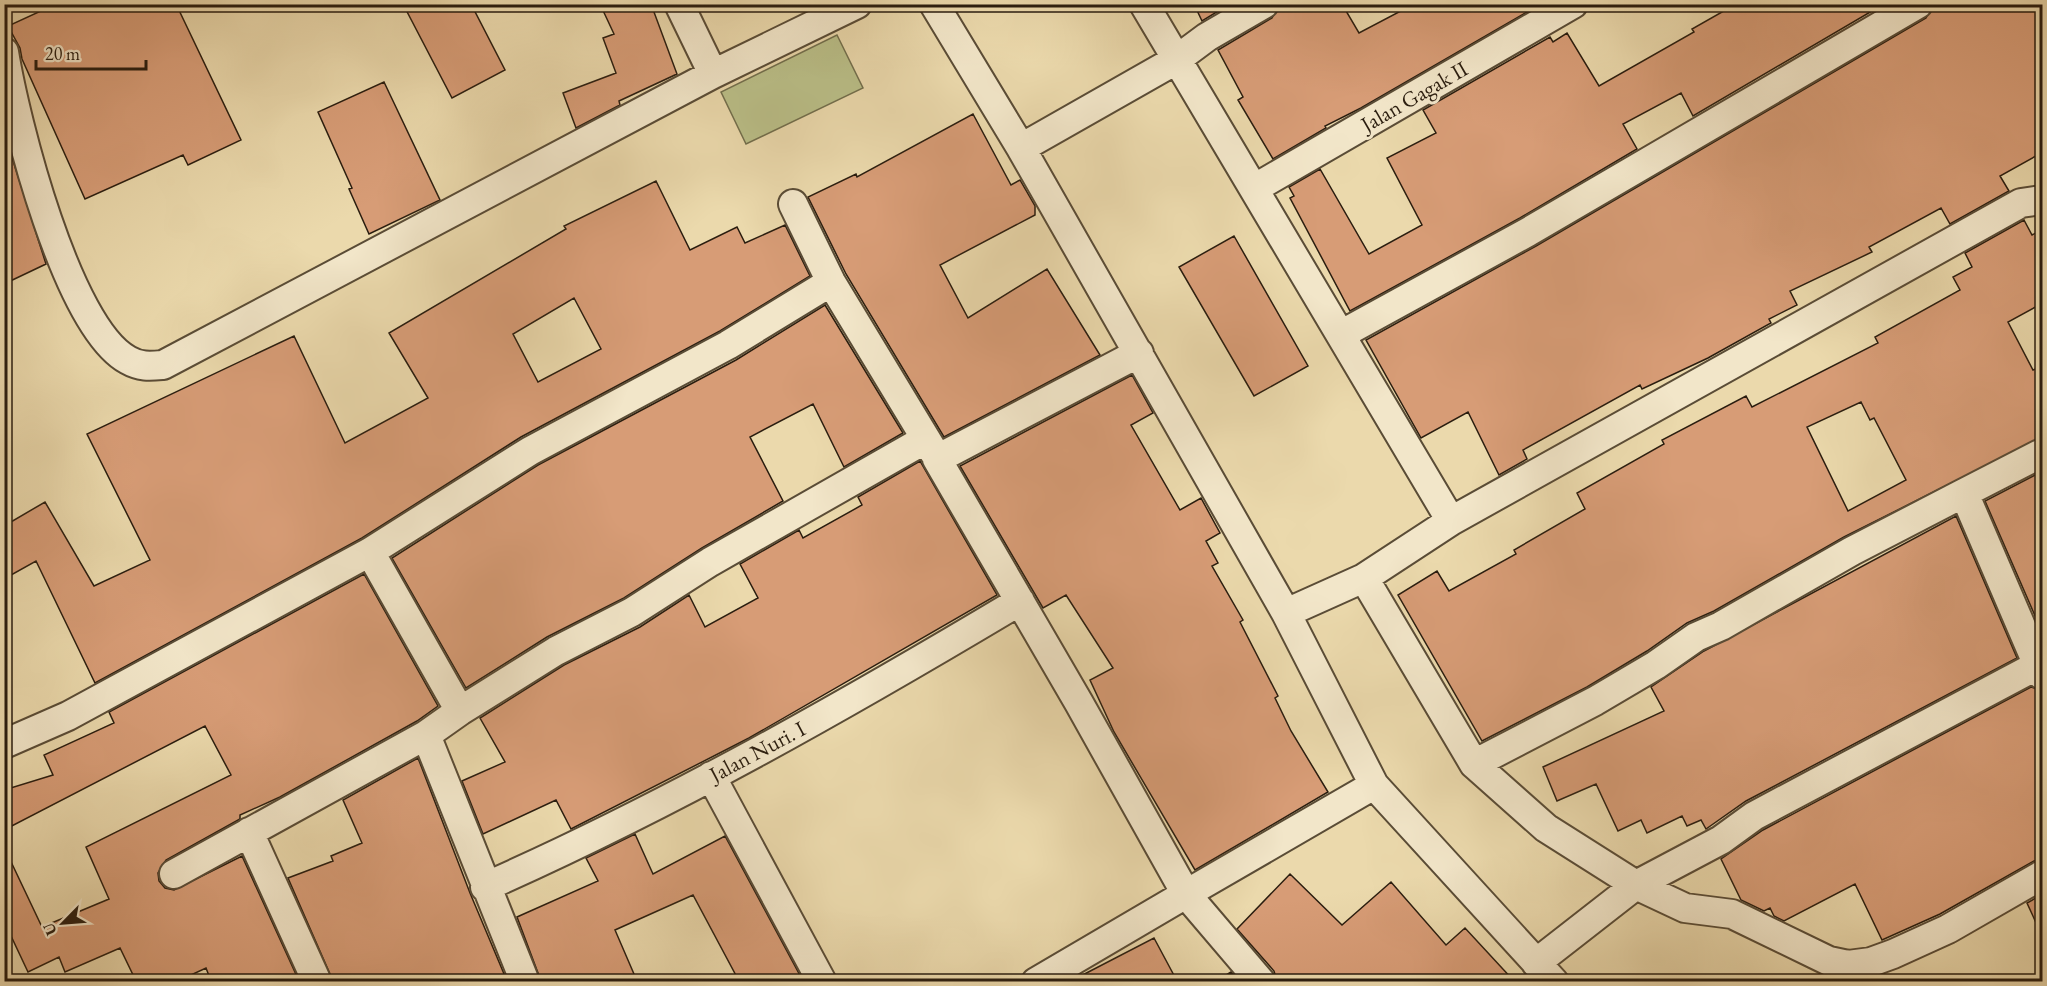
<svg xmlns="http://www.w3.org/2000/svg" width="2047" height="986" font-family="'EB Garamond',serif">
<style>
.pitch{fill:#babf88;stroke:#726e4c;stroke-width:1.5}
.building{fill:#d79c76;stroke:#2a1d0f;stroke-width:1.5;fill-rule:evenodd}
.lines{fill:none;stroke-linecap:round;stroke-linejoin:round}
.minor-casing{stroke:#5a4c36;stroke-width:32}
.minor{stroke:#f2e6c9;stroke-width:28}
.labels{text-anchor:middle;stroke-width:6;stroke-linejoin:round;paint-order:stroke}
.street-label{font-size:22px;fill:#2a1d0f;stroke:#f2e6c9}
</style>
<rect width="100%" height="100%" fill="#ebd9ac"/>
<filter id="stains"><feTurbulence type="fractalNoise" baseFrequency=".00333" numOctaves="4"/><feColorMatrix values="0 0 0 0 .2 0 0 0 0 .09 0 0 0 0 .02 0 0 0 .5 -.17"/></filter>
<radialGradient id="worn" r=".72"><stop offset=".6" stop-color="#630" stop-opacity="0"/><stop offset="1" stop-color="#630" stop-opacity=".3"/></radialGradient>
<!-- pitch -->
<path class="pitch" d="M837,35L863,88L746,144L721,92Z"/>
<!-- building -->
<path class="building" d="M56,4H176L241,140L188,165L183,155L85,199L22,59L20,48L8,26Z
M403,4H471L505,70L452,98Z
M600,4H651L677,74L619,101L620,105L576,128L563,93L616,73L603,38L614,34Z
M1194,4H1230L1202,21Z
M1280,4H1342L1359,33L1414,4H1532L1534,8L1361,108L1325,126L1326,128L1273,159L1238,100L1243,97L1218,50L1272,18Z
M1736,4H1884L1693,116L1681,93L1623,124L1637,149L1520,218L1350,311L1290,198L1294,196L1289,187L1320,169L1369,254L1422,225L1387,158L1436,133L1423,110L1550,37L1553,42L1567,33L1599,86L1694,32L1692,29Z
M1934,4H2043V152L2000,176L2009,191L1950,224L1941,208L1869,247L1872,252L1790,291L1797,305L1769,319L1771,323L1708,358L1642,389L1640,385L1523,450L1527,459L1499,475L1468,412L1421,438L1366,340L1536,246L1926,18Z
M384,82L440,200L369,234L349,189L352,188L318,112Z
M973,114L1011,185L1020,180L1035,206V215L940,265L968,318L1047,269L1100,355L944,437L846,274L808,197L856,174L857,177Z
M4,145H8L46,264L4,284Z
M656,181L690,250L737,227L745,243L785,225L810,276L720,331L521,437L362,538L95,683L36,561L4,579V526L45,502L94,586L150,560L87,434L294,336L345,443L428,398L389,333L566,229L564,226ZM574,298L601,349L538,382L513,334Z
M2024,220L2032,235L2043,229V303L2008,322L2033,370L2043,366V437L1844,537L1714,611L1687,623L1647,651L1587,687L1482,741L1398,595L1437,571L1449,591L1516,554L1514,550L1585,509L1577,493L1664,444L1662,440L1746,396L1752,407L1878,343L1875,337L1960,290L1953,277L1972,267L1965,253ZM1861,402L1870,420L1874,418L1906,480L1848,511L1807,427Z
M1234,236L1308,366L1254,396L1179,267Z
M825,305L903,433L844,467L813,404L750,437L783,501L702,548L624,598L547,637L466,688L392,558L538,465L736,360Z
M1132,375L1153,413L1131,425L1180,510L1201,498L1220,533L1206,541L1218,563L1212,566L1243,620L1240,622L1278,696L1275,698L1291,731L1328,792L1195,870L1114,732L1090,680L1113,668L1066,595L1043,608L960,466Z
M920,461L997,595L749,738L571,829L556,800L483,834L462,781L505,762L480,718L564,665L640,627L689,595L705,627L758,598L740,564L799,530L803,538L862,505L858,497Z
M2043,471V634L1985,501Z
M1956,516L2017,658L1746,801L1706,829L1701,820L1687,826L1682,816L1647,833L1641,820L1618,831L1596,784L1557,801L1543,767L1664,711L1651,687L1704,651Z
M364,574L438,706L417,721L280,797L240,815V819L166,860L158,873L159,881L165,888L174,890L242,856L299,981H211L206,968L178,981H136L120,948L65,972L59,957L28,972L4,921V847L42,927L109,899L86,847L231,775L205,726L4,830V790L53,775L44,755L114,723L109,712Z
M2031,687L2043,691V859L2034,861L1940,914L1882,940L1855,884L1784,921L1774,916L1770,908L1764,911L1741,900L1721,859L1763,830Z
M418,758L470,893L507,981H333L288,878L333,861L331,856L362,843L343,800Z
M635,834L653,874L725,836L803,981H739L693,895L615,930L637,981H541L517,917L598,881L586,858Z
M1290,874L1342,925L1391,882L1446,945L1465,928L1514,981H1277L1274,971L1237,929Z
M2043,894V938L2027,903Z
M1154,938L1177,981H1071Z
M1231,972L1239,981H1216Z"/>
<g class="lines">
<defs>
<path id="minor" d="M679,4L713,74
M934,4L1021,148L1286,613L1374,785L1554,982
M1144,4L1451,521
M4,52C15,121 67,327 128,360C140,367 150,366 163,365L713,74L857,4
M1021,148L1176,60L1207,37L1264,4
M1255,188L1573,4
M793,204L831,282L935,454
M1342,334L1528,232L1918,4
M2042,453L1964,493L2042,675
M370,552L460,711
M1364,578L1474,764L1595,701L1656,665L1696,637L1721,626L1852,551L1964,493
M1286,613L1364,578L1451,521L2021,203L2042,200
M426,735L525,982
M4,744L68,716L370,552L530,451L728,345L831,282
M1474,764L1546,828L1636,885L1685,908L1732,914L1829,961L1848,965L1871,962L1893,954L1948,929L2042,875
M711,776L822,982
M249,832L317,982
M174,874L426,735L460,711L556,651L632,612L710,562L926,439
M485,887C670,805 846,705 1020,601
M1536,963L1636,885L1721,840L1754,816L2038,665
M1036,982L1186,894L1079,703L937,459L1139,353
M1261,982L1186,894L1374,785"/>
</defs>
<!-- minor casing -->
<use href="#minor" class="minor-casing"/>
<!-- minor -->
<use href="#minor" class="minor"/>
</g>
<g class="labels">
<!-- street labels -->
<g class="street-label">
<text transform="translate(1414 96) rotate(-30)" y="8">Jalan Gagak II</text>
<text transform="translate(757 751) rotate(-28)" y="8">Jalan Nuri. I</text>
</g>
</g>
<!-- margin -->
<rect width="2047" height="986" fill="none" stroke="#ebd9ac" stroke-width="24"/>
<rect x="6" y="6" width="2035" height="974" fill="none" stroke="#2a1d0f" stroke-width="3"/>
<rect x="12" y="12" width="2023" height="962" fill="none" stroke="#2a1d0f" stroke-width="1.5"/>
<!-- north arrow -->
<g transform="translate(63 923) rotate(245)" stroke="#f2e6c9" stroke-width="4.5" paint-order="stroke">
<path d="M0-4.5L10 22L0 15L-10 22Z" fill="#2a1d0f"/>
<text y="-9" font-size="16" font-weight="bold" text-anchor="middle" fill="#2a1d0f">U</text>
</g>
<!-- scale -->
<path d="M36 60v9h110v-9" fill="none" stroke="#2a1d0f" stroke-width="3"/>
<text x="45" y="60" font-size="18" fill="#2a1d0f" stroke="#f2e6c9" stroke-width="4.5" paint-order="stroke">20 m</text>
<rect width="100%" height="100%" filter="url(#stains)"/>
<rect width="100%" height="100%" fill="url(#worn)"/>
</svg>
